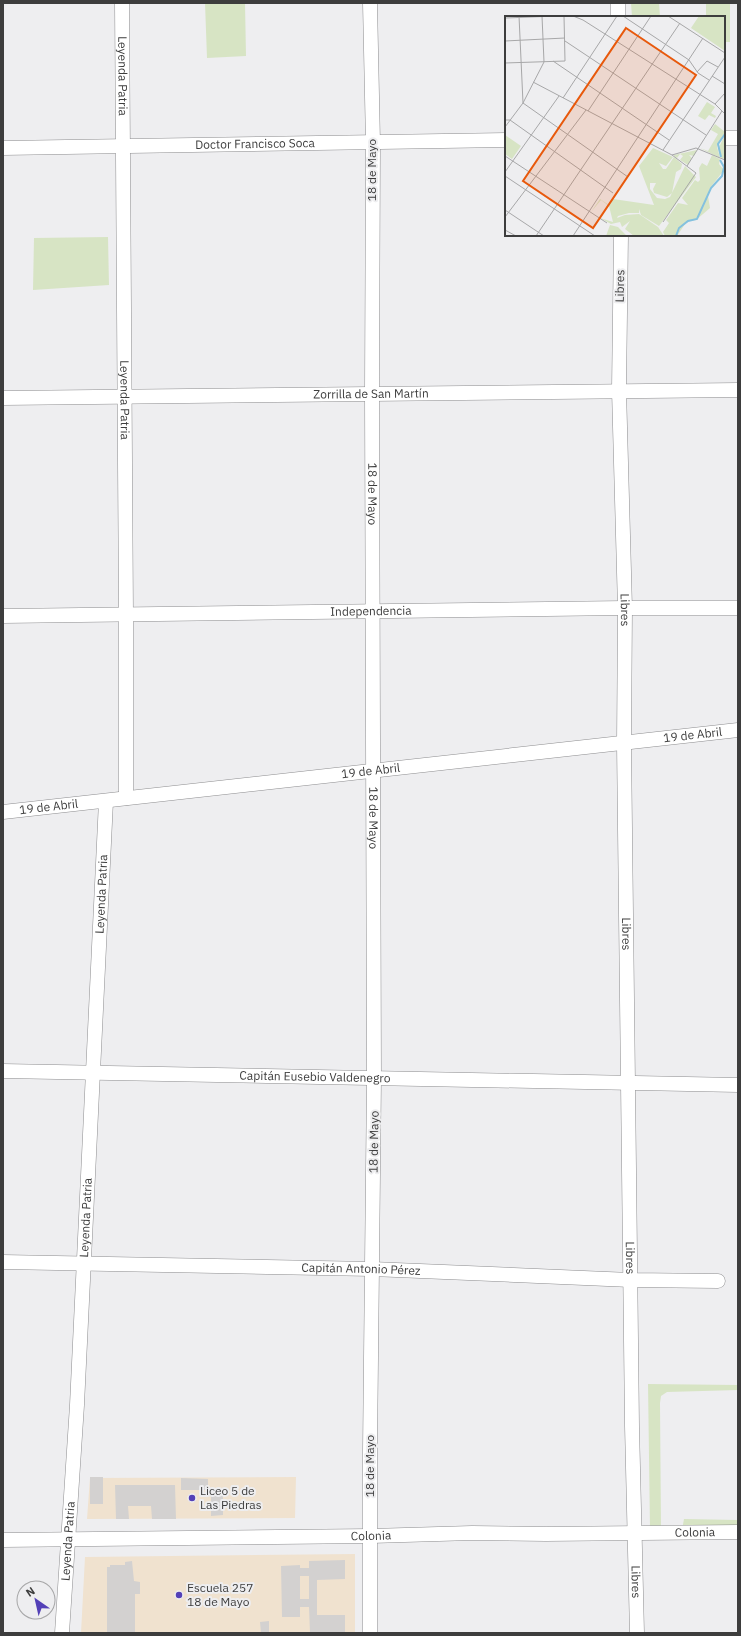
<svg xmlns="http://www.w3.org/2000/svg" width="741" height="1636" font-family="'IBM Plex Sans',sans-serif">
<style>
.education{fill:#f0e2cf}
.green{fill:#d7e4c4}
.building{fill:#d3d1d0;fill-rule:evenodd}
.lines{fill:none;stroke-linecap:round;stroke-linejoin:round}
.street-casing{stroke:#8d8d8f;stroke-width:15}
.street{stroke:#fff;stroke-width:14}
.poi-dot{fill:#5340b7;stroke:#eeeef0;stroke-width:1.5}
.labels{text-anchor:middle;stroke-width:4;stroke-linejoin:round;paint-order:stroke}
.street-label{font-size:12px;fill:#3d3d3d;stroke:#eeeef0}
.poi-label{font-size:12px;fill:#3d3d3d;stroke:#eeeef0;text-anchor:start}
.inset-river{fill:none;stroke:#84c1df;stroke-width:2}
.inset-road{fill:none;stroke:#a7a7a8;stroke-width:1}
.view{fill:#e8590c;fill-opacity:0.15;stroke:#e8590c;stroke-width:2}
.inset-edge{fill:none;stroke:#3d3d3d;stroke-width:2}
</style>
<rect width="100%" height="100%" fill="#eeeef0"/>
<!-- education -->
<path class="education" d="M296,1477L295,1518L87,1519L90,1478Z
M355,1554V1633H81L85,1557Z"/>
<!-- green -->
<path class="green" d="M205,3H245L246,56L207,58Z
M631,3H659L660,17H632Z
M706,3H730V42H724V17H706Z
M108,237L109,285L33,290L34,238Z
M648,1384L738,1385V1390L667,1392L661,1396L660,1403L661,1529L650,1528Z
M684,1519L738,1520V1528L682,1530Z"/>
<!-- building -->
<path class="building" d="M90,1477H103V1504H90Z
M181,1478L208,1479V1490H181Z
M115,1485H175L176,1519H152L151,1506H128L129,1519H116Z
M223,1488V1515L211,1516V1489Z
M345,1560V1579L317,1580V1615H345V1633H310L309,1607H300V1617H282L281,1566L300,1565V1568H309V1561ZM300,1576H309V1599H300Z
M132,1561L134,1581L140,1582V1594H135V1633H107V1567H110V1565H125V1562Z
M269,1621V1633H261L260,1622Z"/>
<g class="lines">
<defs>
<g id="street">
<path id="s1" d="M122,3L126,615V798"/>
<path id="s2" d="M370,3L373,143L372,393L374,1079L370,1451V1633"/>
<path d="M618,3V17"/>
<path d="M724,138H738"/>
<path id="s3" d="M3,148L506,140"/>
<path id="s4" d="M621,235L619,390L625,608L624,744L628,1084L632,1426L637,1633"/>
<path id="s5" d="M3,398L738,390"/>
<path id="s6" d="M3,616L625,608H738"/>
<path id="s7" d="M3,812L738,730"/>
<path id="s8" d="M3,1071L738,1085"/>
<path id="s9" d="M3,1262L372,1269L631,1280L718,1281"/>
<path id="s10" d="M3,1540L371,1536L472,1533L546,1534L738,1532"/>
<path id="s11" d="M62,1633L77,1405L106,801"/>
</g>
</defs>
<!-- street casing -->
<use href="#street" class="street-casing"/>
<!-- street -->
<use href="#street" class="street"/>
</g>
<!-- markers -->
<g class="poi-dot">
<circle cx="192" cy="1498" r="4"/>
<circle cx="179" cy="1595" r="4"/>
</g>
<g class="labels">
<!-- street labels -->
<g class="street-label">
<text dy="4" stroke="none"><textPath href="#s1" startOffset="73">Leyenda Patria</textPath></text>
<text dy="4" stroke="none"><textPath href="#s3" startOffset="252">Doctor Francisco Soca</textPath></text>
<text transform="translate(372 170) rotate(-90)" y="4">18 de Mayo</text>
<text transform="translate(620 286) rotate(-89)" y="4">Libres</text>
<text dy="4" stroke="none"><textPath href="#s5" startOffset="368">Zorrilla de San Martín</textPath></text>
<text dy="4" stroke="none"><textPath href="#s1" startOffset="397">Leyenda Patria</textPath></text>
<text dy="4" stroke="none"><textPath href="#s2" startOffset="491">18 de Mayo</textPath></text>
<text dy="4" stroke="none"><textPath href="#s4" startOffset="375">Libres</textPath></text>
<text dy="4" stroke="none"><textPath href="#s6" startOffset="368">Independencia</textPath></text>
<text dy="4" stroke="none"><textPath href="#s7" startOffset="694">19 de Abril</textPath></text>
<text dy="4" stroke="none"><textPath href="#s7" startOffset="370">19 de Abril</textPath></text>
<text dy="4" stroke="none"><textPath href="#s7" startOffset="46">19 de Abril</textPath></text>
<text dy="4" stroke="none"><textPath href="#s2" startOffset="815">18 de Mayo</textPath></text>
<text dy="4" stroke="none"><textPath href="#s11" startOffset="740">Leyenda Patria</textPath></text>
<text dy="4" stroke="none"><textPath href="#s4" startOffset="699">Libres</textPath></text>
<text dy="4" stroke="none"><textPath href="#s8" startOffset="312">Capitán Eusebio Valdenegro</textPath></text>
<text transform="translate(374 1142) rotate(-89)" y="4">18 de Mayo</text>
<text dy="4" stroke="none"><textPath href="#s11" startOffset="416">Leyenda Patria</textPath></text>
<text dy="4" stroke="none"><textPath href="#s4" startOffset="1023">Libres</textPath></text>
<text dy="4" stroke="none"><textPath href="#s9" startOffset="358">Capitán Antonio Pérez</textPath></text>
<text transform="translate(370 1466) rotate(-90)" y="4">18 de Mayo</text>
<text dy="4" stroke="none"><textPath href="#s10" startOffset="692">Colonia</textPath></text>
<text dy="4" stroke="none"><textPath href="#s10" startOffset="368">Colonia</textPath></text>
<text dy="4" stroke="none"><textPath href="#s11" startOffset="92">Leyenda Patria</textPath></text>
<text dy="4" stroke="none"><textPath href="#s4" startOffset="1347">Libres</textPath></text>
</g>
<!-- poi labels -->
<g class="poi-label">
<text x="200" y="1495">Liceo 5 de<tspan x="200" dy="14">Las Piedras</tspan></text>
<text x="187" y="1592">Escuela 257<tspan x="187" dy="14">18 de Mayo</tspan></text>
</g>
</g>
<!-- overview -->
<g transform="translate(505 16)">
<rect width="220" height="220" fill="#eeeef0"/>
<path d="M194,0H220V35L186,12ZM202,86L210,91L206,97L211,100L210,102L204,99L200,104L193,100ZM210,108L220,116L212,131L215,142L195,132L203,135L213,118L206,114ZM0,119L16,130L7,143L0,138ZM220,119V143L216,142L213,133ZM148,132L168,141L161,150L154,147L158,153H161L169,141L177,148L176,153L171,156L167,177L162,181L149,177L148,173L151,167H145V173L152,182L160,183L165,181L180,150L191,161L154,210L136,199L134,193V197H124L113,200L112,202L120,199L134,198L153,211L159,220H129L120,213L125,205L117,211L115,206L106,208L95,202L108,206L104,190L96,184L86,196L95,183L104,189L108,183L149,189L134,150ZM192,134L189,140L184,139L187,142L183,149L175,144L178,140L175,138L172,142L169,140V139ZM207,139L215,143L214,148L219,154L205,172L203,180L205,192L191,204L182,205L172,220H160L158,216L164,207L161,204L173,187L183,189L177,182L190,164L193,166L195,164L194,152L197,147L202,150ZM105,209L113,211L122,220H101Z" fill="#d7e4c4"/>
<path class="inset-river" d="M216,141L213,128L220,118M171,220L174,212L183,205L192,203L206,172L217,160L219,151L215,144"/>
<path class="inset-road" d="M14,0L18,87L123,161M68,0L78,4L210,88L220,98M118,0L184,44L193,57L204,64M163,0L220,37M0,2L52,0M0,25L60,22M60,25L201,119M48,45L164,124M0,47L60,45L59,0M192,56L202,45L213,51M207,60L220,68M28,66L167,139L191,157L158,206M58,82L112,0M210,88L220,77M83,95L146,0M0,104H5L108,177M0,111L18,87L39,46L37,0M158,134L220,41M167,139L191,132L220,144M0,140L102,207M182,150L217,95M0,156L54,80M0,160L90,220M0,194L39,220M0,201L81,94M0,214L11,220M31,220L175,7M68,220L198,22"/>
<path class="view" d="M121,12L191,59L88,212L18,165Z"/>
<rect width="220" height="220" class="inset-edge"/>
</g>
<!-- border -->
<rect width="741" height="1636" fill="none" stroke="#3d3d3d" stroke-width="8"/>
<!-- north arrow -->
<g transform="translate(36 1600) rotate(326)"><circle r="19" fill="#eeeef0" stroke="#a7a7a8"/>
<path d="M0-3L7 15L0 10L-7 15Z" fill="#5340b7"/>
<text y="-6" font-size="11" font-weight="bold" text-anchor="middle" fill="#3d3d3d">N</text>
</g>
</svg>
